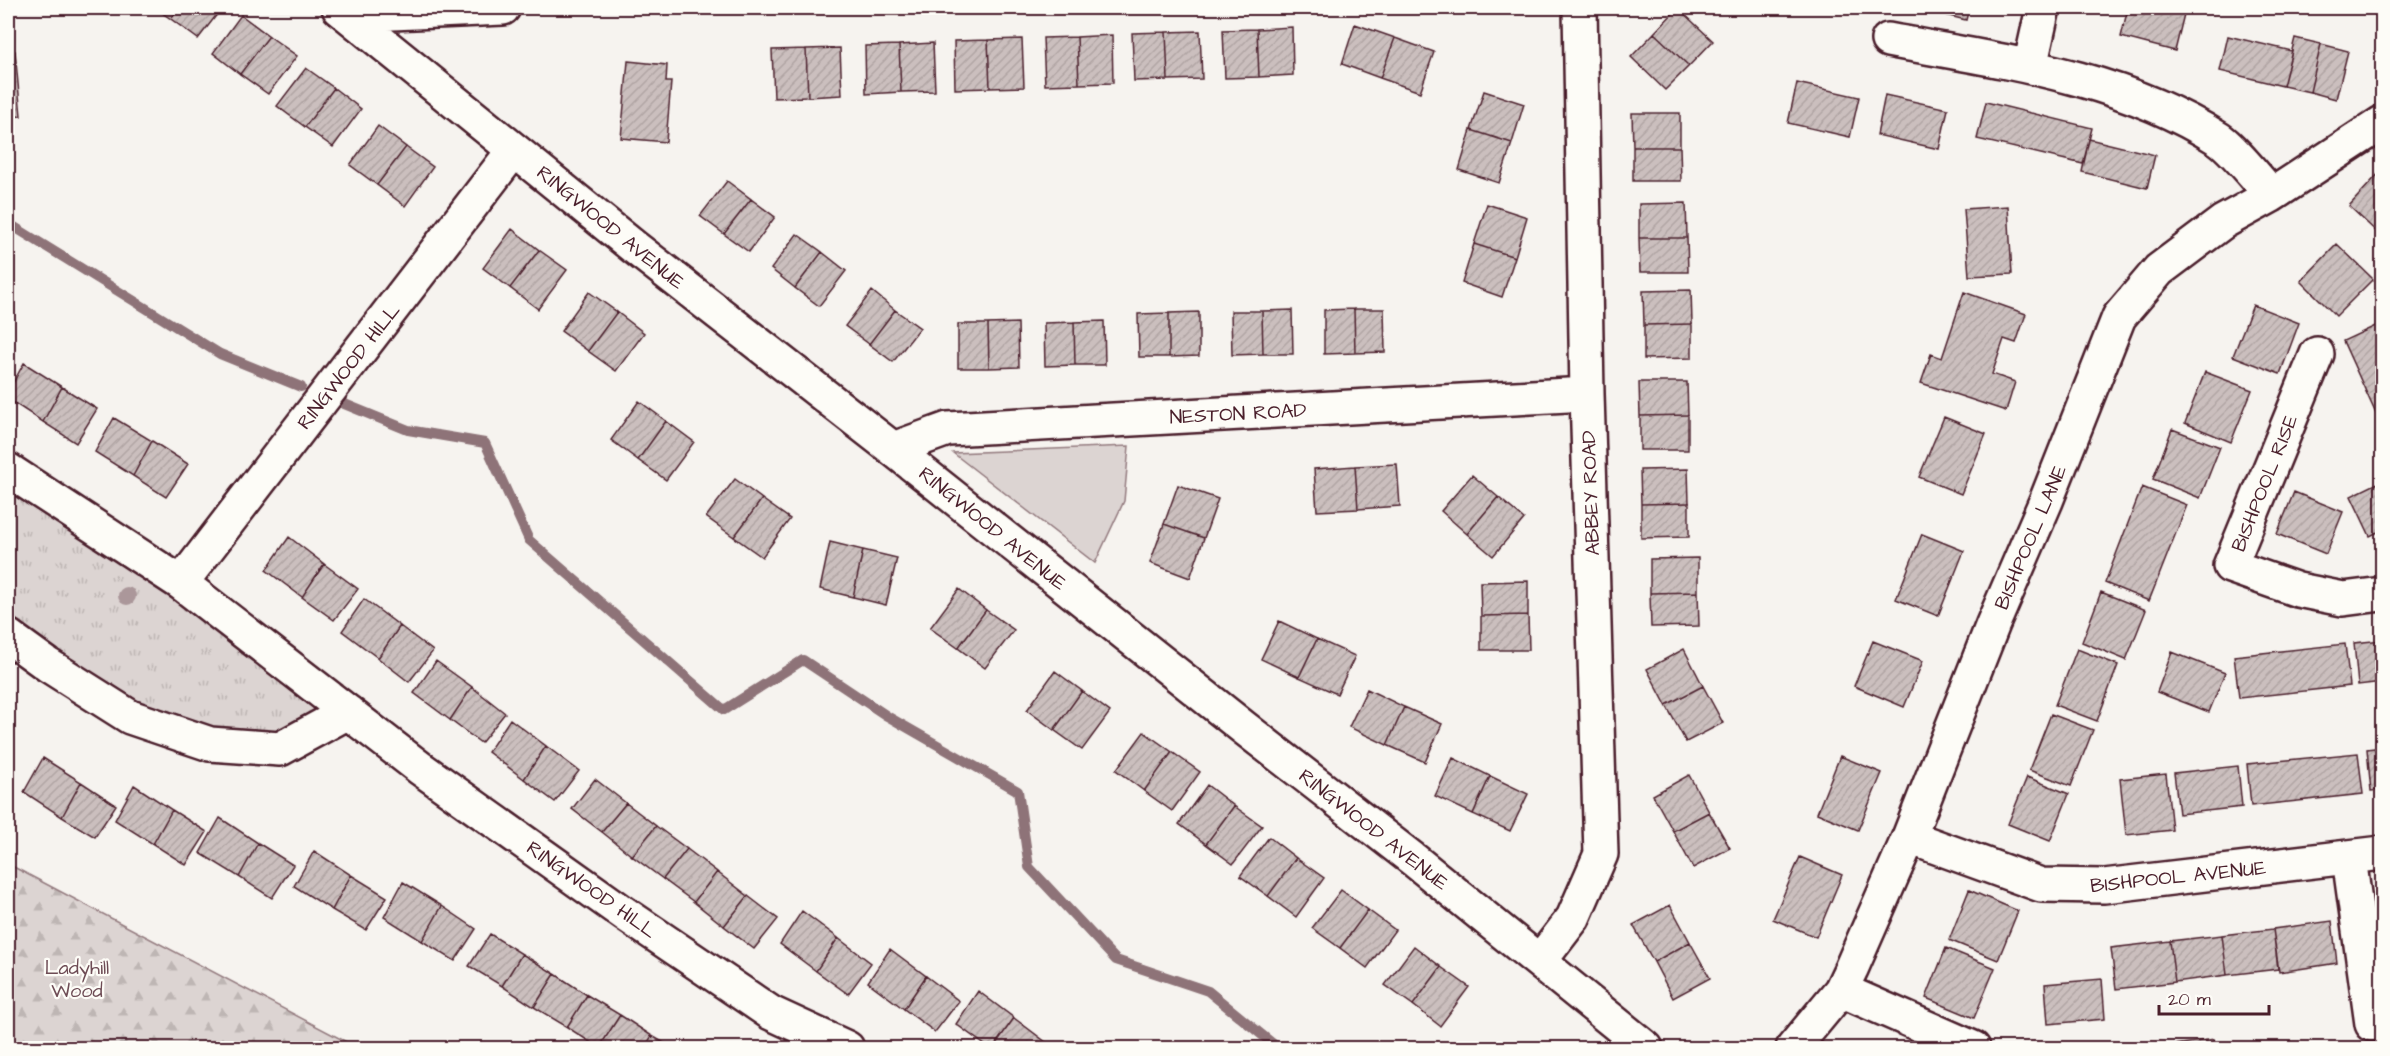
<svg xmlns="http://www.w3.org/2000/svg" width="2390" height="1056" font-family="'Architects Daughter',sans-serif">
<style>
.grass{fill:#dcd4d2;stroke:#937a7e;stroke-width:1.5}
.forest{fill:url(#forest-firs);stroke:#937a7e;stroke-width:1.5}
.park{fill:url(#park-tufts);stroke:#937a7e;stroke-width:1.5}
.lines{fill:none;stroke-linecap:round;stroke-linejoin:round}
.stream{stroke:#8e7378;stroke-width:10}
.building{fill:url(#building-hatch);stroke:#4a1f2b;stroke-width:1.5}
.minor-casing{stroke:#4a1f2b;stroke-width:38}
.minor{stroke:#fdfcf7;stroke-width:33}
.tree{fill:#ab979a}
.labels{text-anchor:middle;stroke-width:4.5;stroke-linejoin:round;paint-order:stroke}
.street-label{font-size:20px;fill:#4a1f2b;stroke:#fdfcf7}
.park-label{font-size:20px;fill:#6e4c55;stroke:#fdfcf7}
</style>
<defs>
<pattern id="forest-firs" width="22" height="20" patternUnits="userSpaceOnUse" patternTransform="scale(1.5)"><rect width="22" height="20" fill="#dcd4d2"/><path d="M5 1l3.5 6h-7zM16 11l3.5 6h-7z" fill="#beb6b4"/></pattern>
<pattern id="park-tufts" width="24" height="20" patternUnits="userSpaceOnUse" patternTransform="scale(1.5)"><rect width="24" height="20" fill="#dcd4d2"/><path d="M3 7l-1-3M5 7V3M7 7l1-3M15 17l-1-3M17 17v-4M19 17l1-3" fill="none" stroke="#beb6b4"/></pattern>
<pattern id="building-hatch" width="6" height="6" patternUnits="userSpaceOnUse" patternTransform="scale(1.5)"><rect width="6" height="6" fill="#cbbfbe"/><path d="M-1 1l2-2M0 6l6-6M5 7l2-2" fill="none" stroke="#b0a4a3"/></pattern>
</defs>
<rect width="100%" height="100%" fill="#f6f3ef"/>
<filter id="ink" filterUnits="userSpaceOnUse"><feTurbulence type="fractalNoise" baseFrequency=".0167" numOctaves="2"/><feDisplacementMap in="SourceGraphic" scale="12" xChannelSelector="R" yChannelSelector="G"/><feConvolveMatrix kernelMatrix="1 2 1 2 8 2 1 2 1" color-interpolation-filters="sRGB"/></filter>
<g filter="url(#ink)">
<!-- grass -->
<path class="grass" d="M1129,446L1124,501L1095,563L953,453Z"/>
<!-- forest -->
<path class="forest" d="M8,864L358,1048H8Z"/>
<!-- park -->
<path class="park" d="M8,470L348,712L280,749L210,744L8,636Z"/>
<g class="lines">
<!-- stream -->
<path class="stream" d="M8,223L220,354L301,387
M342,403L408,430L485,443L529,540L724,710L803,660L887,716L1018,791L1029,867L1116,960L1208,991L1278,1048"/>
</g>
<!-- building -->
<path class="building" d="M155,8H179L171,19Z
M179,8H222L198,39L171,19Z
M1678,8L1713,41L1689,66L1654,33Z
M1926,8H1969L1966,20L1925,10Z
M2128,8H2158L2184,14L2175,51L2121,37Z
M241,15L269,36L240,74L213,53Z
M1355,24L1395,38L1380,78L1342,64Z
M1292,27L1293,75L1259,77L1257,29Z
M1257,29L1259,77L1225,78L1223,30Z
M1200,31L1202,79L1168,80L1166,32Z
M1166,32L1168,80L1134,81L1132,33Z
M1654,33L1689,66L1665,90L1631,57Z
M1112,35L1113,83L1079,84L1077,37Z
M269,36L297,56L268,94L240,74Z
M2228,36L2292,51L2283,86L2220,71Z
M1077,37L1079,84L1045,85L1043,38Z
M1395,38L1434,52L1420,92L1380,78Z
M2295,38L2321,44L2310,92L2283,86Z
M1022,39L1024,87L990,88L988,40Z
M988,40L990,88L955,89L954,41Z
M933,43L935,91L901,92L899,45Z
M2321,44L2348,51L2336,99L2310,92Z
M899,45L901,92L866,94L865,46Z
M840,48L842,95L808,97L806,49Z
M806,49L808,97L774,98L772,50Z
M15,51L21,116L8,117V52Z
M628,61L667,65L666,82H671L666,142L621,138Z
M306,68L334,88L305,127L277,106Z
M1797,83L1859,97L1850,137L1788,123Z
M334,88L361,109L333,147L305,127Z
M1484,91L1524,104L1512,143L1471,130Z
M1885,95L1948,109L1939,149L1877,135Z
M1986,102L2092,128L2083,164L1977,139Z
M1632,113H1680V147H1633Z
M378,126L406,147L377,185L350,165Z
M1471,130L1512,143L1499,183L1459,170Z
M2089,139L2155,155L2147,188L2082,172Z
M406,147L433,167L405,206L377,185Z
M1633,147H1680L1681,181H1633Z
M2382,170V237L2349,206Z
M727,181L751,199L724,234L700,216Z
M751,199L775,217L749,252L724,234Z
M1686,203L1687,238H1639V204Z
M1487,204L1527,217L1515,257L1474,244Z
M2008,206L2012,274L1969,276L1964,209Z
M512,229L539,250L510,288L483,268Z
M797,234L822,252L795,288L771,269Z
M1639,238H1687L1688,272H1640Z
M1474,244L1515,257L1502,297L1462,283Z
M2337,244L2373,279L2336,316L2301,281Z
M539,250L567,270L538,309L510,288Z
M822,252L846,271L819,306L795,288Z
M1691,290L1692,324L1644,325L1643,291Z
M872,291L895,310L869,344L845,326Z
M589,292L617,312L588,351L561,331Z
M1964,292L2026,314L2016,343L2004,339L1992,374L2015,382L2006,411L1921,383L1931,354L1942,358Z
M2253,305L2299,323L2280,374L2233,356Z
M1354,309H1384L1385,352L1355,353Z
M1354,309L1355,353L1324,354V310Z
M895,310L920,328L893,362L869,344Z
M1292,310L1293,354H1263L1262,311Z
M1231,311H1262L1263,354L1232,355Z
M617,312L644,333L616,371L588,351Z
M1199,312V356L1169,357V313Z
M1169,313V357H1139L1138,314Z
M1104,321L1105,365H1075L1074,322Z
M1074,322L1075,365L1045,366L1044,323Z
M1018,323L1019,367L989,368L988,324Z
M2382,323V427L2343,341Z
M958,324H988L989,368H958Z
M1692,324V358L1644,359V325Z
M24,363L62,387L43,422L8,399V392Z
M2205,372L2252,390L2231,442L2185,423Z
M1639,382H1687L1688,415L1640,416Z
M62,387L97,409L76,443L43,422Z
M639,401L666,421L638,460L611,440Z
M1688,415V450H1640V416Z
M1944,417L1986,434L1961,494L1919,477Z
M114,418L152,441L133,476L95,452Z
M666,421L694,442L666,480L638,460Z
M2172,429L2220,447L2200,498L2153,479Z
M152,441L188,464L166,497L133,476Z
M1397,464L1400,506L1358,509L1355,466Z
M1355,466L1358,509L1317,511L1314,469Z
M1688,469L1689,503L1641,504L1640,470Z
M1472,475L1498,497L1467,534L1441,511Z
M735,479L762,499L734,537L706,517Z
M2382,481V530L2370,536L2351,496Z
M1178,485L1218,499L1204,538L1164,524Z
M2142,487L2187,505L2149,601L2105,583Z
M2294,492L2343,512L2326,554L2277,534Z
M1498,497L1524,519L1493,556L1467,534Z
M762,499L790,519L762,557L734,537Z
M1689,503V537L1641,538V504Z
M1164,524L1204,538L1190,578L1150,563Z
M1922,534L1964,551L1938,616L1896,599Z
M289,537L324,564L302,597L266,570Z
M830,542L863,550L853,597L820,589Z
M863,550L897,558L886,605L853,597Z
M1698,558V592L1650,593V559Z
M324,564L358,589L334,620L302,597Z
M1528,581V615L1481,616L1480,582Z
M959,589L986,610L958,648L930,628Z
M1698,592L1699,626L1651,627L1650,593Z
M2101,592L2146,610L2126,660L2082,642Z
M364,599L400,626L378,658L342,631Z
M986,610L1014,630L985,668L958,648Z
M1528,615L1529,650H1481V616Z
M1279,621L1317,639L1299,677L1261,659Z
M400,626L433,651L409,682L378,658Z
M1317,639L1355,656L1337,694L1299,677Z
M2382,640V682L2358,685L2354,643Z
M1873,641L1923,661L1904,707L1854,686Z
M2345,644L2350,686L2239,698L2234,656Z
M1684,649L1703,686L1666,705L1647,669Z
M2077,649L2118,665L2097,721L2055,705Z
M2172,652L2225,673L2209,712L2157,692Z
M436,661L472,687L450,720L414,693Z
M1055,671L1082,691L1054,730L1027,710Z
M1703,686L1723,723L1686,742L1666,705Z
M472,687L505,713L481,743L450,720Z
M1367,689L1404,707L1387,745L1349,727Z
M1082,691L1110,712L1082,750L1054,730Z
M1404,707L1442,724L1425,762L1387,745Z
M2051,714L2093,730L2071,786L2029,770Z
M510,719L546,746L524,779L488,752Z
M1144,732L1172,752L1144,791L1116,770Z
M546,746L579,771L555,802L524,779Z
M2382,747V790L2371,791L2367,749Z
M1172,752L1200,772L1172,811L1144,791Z
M2358,753L2363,794L2251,806L2247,764Z
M1840,756L1882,773L1858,830L1817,813Z
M43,758L81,782L62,817L24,792Z
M1453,758L1490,776L1473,814L1435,796Z
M2238,766L2242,807L2179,814L2174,773Z
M2166,774L2172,830L2126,835L2120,779Z
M1689,775L1709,812L1673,831L1653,795Z
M1490,776L1528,794L1510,831L1473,814Z
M2027,777L2069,794L2050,841L2008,824Z
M595,779L626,803L602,832L572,809Z
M81,782L116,805L95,837L62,817Z
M134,785L172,810L153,844L115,820Z
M1207,785L1234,806L1206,844L1179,824Z
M626,803L656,826L632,856L602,832Z
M1234,806L1262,826L1233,864L1206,844Z
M172,810L207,832L186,865L153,844Z
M1709,812L1730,848L1693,868L1673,831Z
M220,818L258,843L239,877L200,853Z
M656,826L687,849L663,879L632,856Z
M1269,837L1296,858L1268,896L1240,876Z
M258,843L293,865L272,898L239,877Z
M687,849L717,872L694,902L663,879Z
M314,851L351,875L332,910L294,886Z
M1800,857L1842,875L1816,937L1773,919Z
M1296,858L1324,878L1296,917L1268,896Z
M717,872L748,896L724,926L694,902Z
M351,875L387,897L366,930L332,910Z
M403,882L442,906L422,941L384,917Z
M1341,890L1368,910L1340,948L1312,928Z
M1969,890L2018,911L1998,960L1949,940Z
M748,896L778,919L754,949L724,926Z
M1670,905L1690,942L1654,962L1633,925Z
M442,906L476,929L455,961L422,941Z
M1368,910L1395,930L1367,968L1340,948Z
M802,911L838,938L816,971L780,944Z
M2332,921L2337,963L2279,972L2273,929Z
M2273,929L2278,969L2227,975L2222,935Z
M490,934L522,954L502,986L469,966Z
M2222,935L2227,975L2175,982L2170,941Z
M838,938L871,963L848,994L816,971Z
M2170,941L2175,982L2116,989L2111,948Z
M1690,942L1710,978L1673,998L1654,962Z
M1414,946L1441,967L1413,1005L1385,985Z
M1946,948L1995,968L1974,1018L1926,998Z
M890,949L926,976L904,1009L868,982Z
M522,954L555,974L534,1007L502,986Z
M1441,967L1469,987L1440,1026L1413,1005Z
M555,974L587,995L567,1027L534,1007Z
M926,976L959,1001L935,1032L904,1009Z
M2102,979L2105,1019L2048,1024L2045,984Z
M978,991L1014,1018L993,1048H989L956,1024Z
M587,995L620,1015L599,1048L567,1027Z
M620,1015L652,1036L644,1048H599Z
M1014,1018L1047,1043L1043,1048H993Z
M652,1036L673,1048H644Z
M2214,1039L2215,1048H2175L2174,1045Z
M1909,1041L1924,1048H1905Z"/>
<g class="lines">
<defs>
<path id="minor" d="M339,8L634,247L893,449L1243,727L1414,860L1646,1048
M348,15L503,8
M1888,40C2001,61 2120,76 2219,139C2233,148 2259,181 2272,195
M2030,67L2043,8
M2317,354L2230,566L2298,590L2343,599L2382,594
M893,449L948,429L1587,394
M8,470L181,583L420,768L625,914L771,1013L847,1048
M181,583L514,150
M8,636L48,665L130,717L210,744L280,749L348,712
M1909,837L2041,885L2104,886L2382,853
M2349,858L2372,1024
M1540,961L1573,918L1601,854L1587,394L1580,8
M1841,990L1973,1048
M1793,1048L1841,990L1851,969L1909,837L1993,624L2046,501L2119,317L2159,270L2223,222L2272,195L2382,123"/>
</defs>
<!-- minor casing -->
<use href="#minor" class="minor-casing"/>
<!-- minor -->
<use href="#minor" class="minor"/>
</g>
<!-- trees -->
<circle class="tree" cx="127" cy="596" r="9"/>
</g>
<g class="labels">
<!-- street labels -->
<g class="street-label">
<text transform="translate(611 227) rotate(39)" y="7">RINGWOOD AVENUE</text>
<text transform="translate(348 366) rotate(-52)" y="7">RINGWOOD HILL</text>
<text transform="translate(1238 413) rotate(-3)" y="7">NESTON ROAD</text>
<text transform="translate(2264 483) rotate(-68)" y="7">BISHPOOL RISE</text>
<text transform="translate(1590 493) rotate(-92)" y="7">ABBEY ROAD</text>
<text transform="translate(993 528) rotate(39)" y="7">RINGWOOD AVENUE</text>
<text transform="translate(2030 537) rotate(-67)" y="7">BISHPOOL LANE</text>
<text transform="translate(1374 829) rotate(38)" y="7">RINGWOOD AVENUE</text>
<text transform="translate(2178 876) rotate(-6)" y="7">BISHPOOL AVENUE</text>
<text transform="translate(592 889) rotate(35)" y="7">RINGWOOD HILL</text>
</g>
<!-- park labels -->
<g class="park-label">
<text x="77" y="974">Ladyhill<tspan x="77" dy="23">Wood</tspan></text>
</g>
</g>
<!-- margin -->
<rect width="2390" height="1056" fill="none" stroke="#fdfcf7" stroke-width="30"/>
<rect x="15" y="15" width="2360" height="1026" fill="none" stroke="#4a1f2b" stroke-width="2" filter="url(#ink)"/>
<!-- scale -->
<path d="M2159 1005v9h110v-9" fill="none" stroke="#4a1f2b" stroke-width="3"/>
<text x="2168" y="1005" font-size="18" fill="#4a1f2b" stroke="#fdfcf7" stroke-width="4.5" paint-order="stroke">20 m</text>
</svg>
